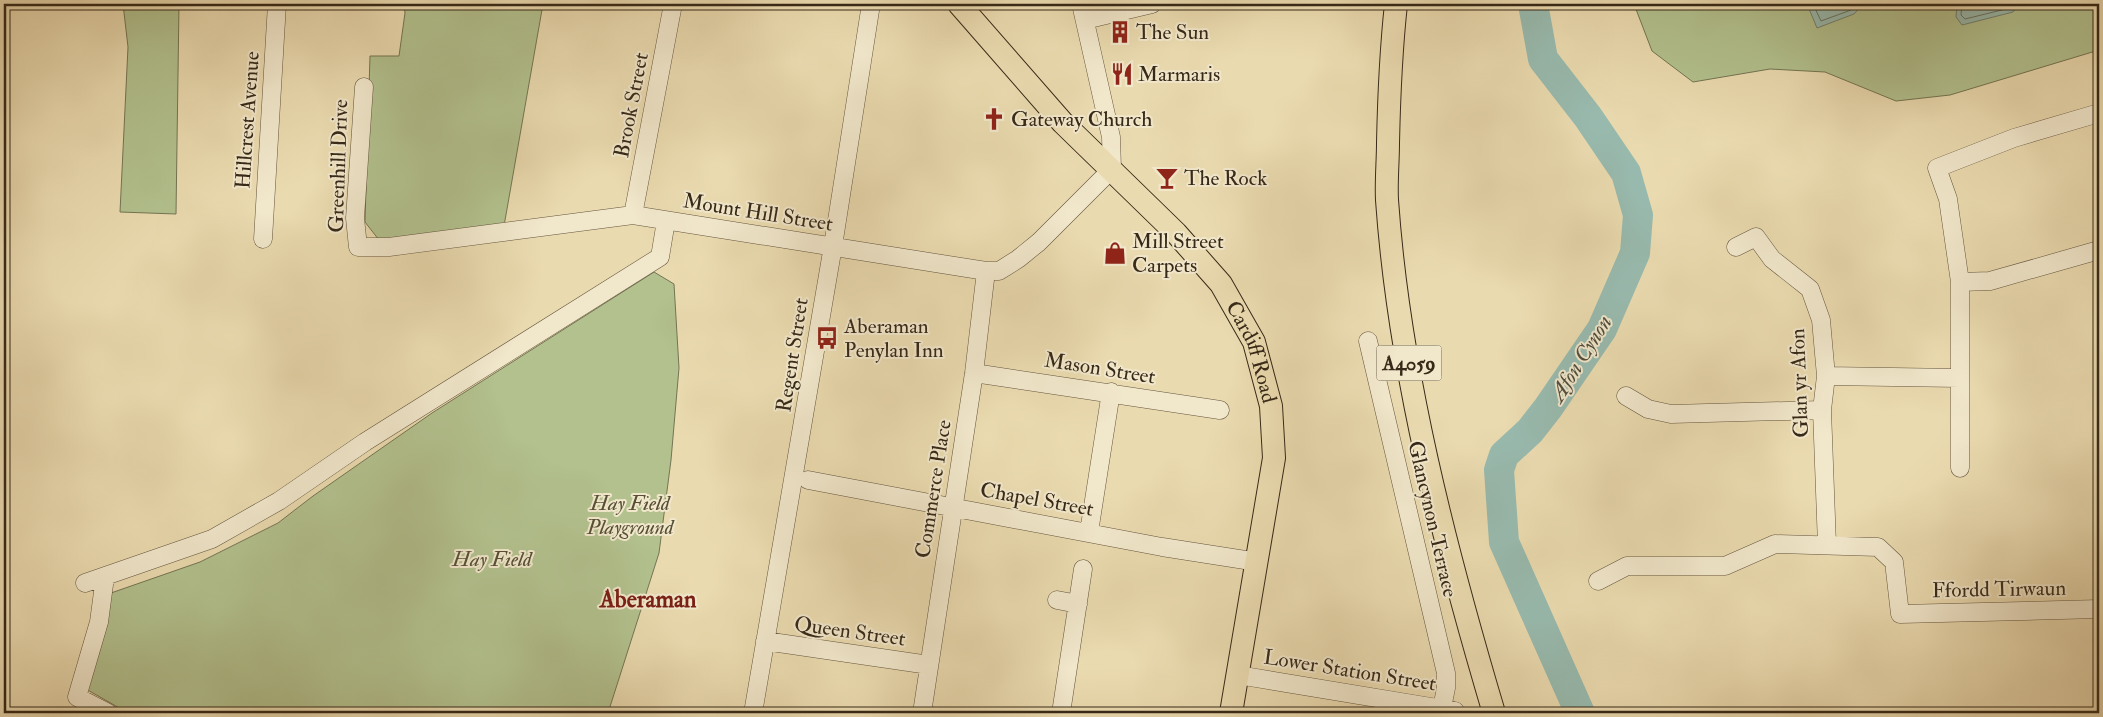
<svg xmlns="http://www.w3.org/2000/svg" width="2103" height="717" font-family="'IM FELL Double Pica',serif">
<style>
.green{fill:#b2c18e;stroke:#747553}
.water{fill:#98baae;stroke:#718072}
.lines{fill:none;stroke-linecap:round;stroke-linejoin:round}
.shore{stroke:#687263;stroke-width:1}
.river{stroke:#98baae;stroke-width:30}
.minor-casing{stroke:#64553e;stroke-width:19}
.major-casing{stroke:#372918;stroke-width:24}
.minor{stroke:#f1e7cb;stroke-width:18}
.major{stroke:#eadaaf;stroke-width:22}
.labels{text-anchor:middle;stroke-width:4;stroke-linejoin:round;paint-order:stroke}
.shield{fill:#f1e7cb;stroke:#6f624e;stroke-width:1}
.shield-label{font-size:20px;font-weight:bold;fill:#372918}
.poi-label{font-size:21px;fill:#372918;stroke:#f1e7cb;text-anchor:start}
.street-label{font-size:21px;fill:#372918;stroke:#f1e7cb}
.park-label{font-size:21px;font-style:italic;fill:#564f36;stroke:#f1e7cb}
.water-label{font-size:22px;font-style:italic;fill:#4f4d3e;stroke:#f1e7cb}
.quarter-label{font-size:24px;font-weight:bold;fill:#7a1f14;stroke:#f1e7cb}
</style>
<rect width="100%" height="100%" fill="#eadaaf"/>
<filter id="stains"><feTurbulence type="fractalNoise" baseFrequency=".004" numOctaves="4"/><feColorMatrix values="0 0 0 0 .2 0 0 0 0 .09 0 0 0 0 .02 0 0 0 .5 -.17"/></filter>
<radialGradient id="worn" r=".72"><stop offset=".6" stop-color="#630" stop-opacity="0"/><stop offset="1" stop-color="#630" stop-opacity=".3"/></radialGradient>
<!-- green -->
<path class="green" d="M123,4H179L176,214L120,212L128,47Z
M404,4H543L504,226L379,240L365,222L370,56H399L405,13Z
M1634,4H2099V50L1950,95L1896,101L1825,72L1770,69L1693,82L1652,51Z
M654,272L674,284L679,368L671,460L659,553L608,713H128L86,689L111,593L200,562L278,523L313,496L432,413Z"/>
<!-- water -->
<path class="water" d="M1807,4H1863L1854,14L1817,28Z
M1957,4H2019L2013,12L1962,25L1956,17Z"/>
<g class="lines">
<!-- shore -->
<path class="shore" d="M1813,4L1821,21L1851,10L1856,4
M1962,4L1961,15L1965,19L2010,8L2013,4"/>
<!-- river -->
<path class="river" d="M1533,4L1543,59L1588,117L1626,173L1638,215L1635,253L1602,329L1548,408L1530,431L1504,455L1499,470L1504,542L1580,713"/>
<defs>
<path id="minor" d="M1085,20L1152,4
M364,87L355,218L358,247H389L633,215L986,271H999L1018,259L1039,242L1112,169L1111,137L1081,4
M633,215L673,4
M263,239L277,4
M1736,247L1756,237L1772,259L1810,289L1821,320L1826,376L1822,410L1827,545
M1960,282L1990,281L2099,250
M1368,341L1446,673V688L1442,708
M974,373L1220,410
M1826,376L1959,378
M1626,396L1648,409L1671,414L1822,410
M1960,468V282L1948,199L1937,168L2014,138L2099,113
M808,480L1162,547L1258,562
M1089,532L1111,392
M105,577L99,622L77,697L108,713
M1598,581L1627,566H1725L1775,544L1878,547L1894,562L1900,614L2099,609
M85,583L212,539L279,501L365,442L660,257L666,221
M1057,600L1078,604
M765,641L929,665
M1238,675L1455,711
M753,713L833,246L871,4
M922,713L974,373L986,271
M1061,713L1083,569"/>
<g id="major">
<path id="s1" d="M959,4L1063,123L1176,233L1221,284L1254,342L1271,406L1274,458L1231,713"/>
<path d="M1396,4C1391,50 1389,96 1388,143C1388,162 1386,181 1387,200C1399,372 1445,548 1494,713"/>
</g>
</defs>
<!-- minor casing -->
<use href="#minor" class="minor-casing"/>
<!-- major casing -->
<use href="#major" class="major-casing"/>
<!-- minor -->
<use href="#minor" class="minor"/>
<!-- major -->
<use href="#major" class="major"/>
</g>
<!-- icons -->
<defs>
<symbol id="building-bare" viewBox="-9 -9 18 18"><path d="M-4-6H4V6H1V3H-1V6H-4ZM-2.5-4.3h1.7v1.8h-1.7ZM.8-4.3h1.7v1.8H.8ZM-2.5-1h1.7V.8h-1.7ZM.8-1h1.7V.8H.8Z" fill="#8f2418" stroke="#f1e7cb" stroke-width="2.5" paint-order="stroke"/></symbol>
<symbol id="restaurant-bare" viewBox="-9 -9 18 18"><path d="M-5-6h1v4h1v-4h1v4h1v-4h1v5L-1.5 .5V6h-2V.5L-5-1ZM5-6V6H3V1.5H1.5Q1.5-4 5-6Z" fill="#8f2418" stroke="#f1e7cb" stroke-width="2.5" paint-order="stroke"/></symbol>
<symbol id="church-bare" viewBox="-9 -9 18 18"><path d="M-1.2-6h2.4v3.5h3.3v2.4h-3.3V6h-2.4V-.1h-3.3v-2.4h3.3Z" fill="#8f2418" stroke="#f1e7cb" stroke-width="2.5" paint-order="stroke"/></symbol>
<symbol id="bar-bare" viewBox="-9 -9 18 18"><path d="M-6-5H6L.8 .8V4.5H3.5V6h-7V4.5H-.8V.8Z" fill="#8f2418" stroke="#f1e7cb" stroke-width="2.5" paint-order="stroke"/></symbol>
<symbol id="shop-bare" viewBox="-9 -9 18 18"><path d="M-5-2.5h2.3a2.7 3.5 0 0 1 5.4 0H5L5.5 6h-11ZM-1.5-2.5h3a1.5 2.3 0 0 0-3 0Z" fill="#8f2418" stroke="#f1e7cb" stroke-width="2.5" paint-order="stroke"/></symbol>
<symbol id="bus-bare" viewBox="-9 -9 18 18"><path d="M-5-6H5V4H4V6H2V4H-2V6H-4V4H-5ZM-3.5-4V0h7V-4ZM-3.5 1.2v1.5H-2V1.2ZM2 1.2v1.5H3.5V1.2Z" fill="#8f2418" stroke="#f1e7cb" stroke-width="2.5" paint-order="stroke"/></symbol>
</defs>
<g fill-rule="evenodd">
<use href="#building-bare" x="1104" y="16" width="32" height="32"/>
<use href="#restaurant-bare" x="1106" y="58" width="32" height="32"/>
<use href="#church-bare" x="978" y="103" width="32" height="32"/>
<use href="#bar-bare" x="1151" y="162" width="32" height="32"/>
<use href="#shop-bare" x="1099" y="237" width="32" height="32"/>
<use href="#bus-bare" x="811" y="322" width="32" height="32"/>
</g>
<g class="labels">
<!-- shield labels -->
<rect class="shield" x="1376.5" y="345.5" width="65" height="35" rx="4"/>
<g class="shield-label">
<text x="1409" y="370">A4059</text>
</g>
<!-- poi labels -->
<g class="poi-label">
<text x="1136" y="39">The Sun</text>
<text x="1138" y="81">Marmaris</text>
<text x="1011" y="126">Gateway Church</text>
<text x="1184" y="185">The Rock</text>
<text x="1132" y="248">Mill Street<tspan x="1132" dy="24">Carpets</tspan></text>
<text x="844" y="333">Aberaman<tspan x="844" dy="24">Penylan Inn</tspan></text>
</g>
<!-- street labels -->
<g class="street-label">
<text transform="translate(631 105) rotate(-79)" y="7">Brook Street</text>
<text transform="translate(247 120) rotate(-86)" y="7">Hillcrest Avenue</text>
<text transform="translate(338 166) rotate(-88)" y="7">Greenhill Drive</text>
<text transform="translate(758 212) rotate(9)" y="7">Mount Hill Street</text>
<text dy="7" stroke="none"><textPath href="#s1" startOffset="459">Cardiff Road</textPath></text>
<text transform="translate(792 355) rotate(-81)" y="7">Regent Street</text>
<text transform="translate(1100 368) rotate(9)" y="7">Mason Street</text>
<text transform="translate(1799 383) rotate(-92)" y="7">Glan yr Afon</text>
<text transform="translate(933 489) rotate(-81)" y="7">Commerce Place</text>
<text transform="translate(1037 499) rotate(10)" y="7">Chapel Street</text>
<text transform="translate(1433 519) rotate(77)" y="7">Glancynon Terrace</text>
<text transform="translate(1999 589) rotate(-1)" y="7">Ffordd Tirwaun</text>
<text transform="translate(850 631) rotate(8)" y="7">Queen Street</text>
<text transform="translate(1350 670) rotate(9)" y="7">Lower Station Street</text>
</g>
<!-- park labels -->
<g class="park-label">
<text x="630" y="510">Hay Field<tspan x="630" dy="24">Playground</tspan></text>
<text x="492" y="566">Hay Field</text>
</g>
<!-- water labels -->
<g class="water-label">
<text transform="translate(1580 358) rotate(-58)" y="8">Afon Cynon</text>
</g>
<!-- quarter labels -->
<g class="quarter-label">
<text x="648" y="607">Aberaman</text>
</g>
</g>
<!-- margin -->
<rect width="2103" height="717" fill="none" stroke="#eadaaf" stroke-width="20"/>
<rect x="5" y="5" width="2093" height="707" fill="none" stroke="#372918" stroke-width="2.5"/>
<rect x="10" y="10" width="2083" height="697" fill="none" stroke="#372918"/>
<rect width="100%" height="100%" filter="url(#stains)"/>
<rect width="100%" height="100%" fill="url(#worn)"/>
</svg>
